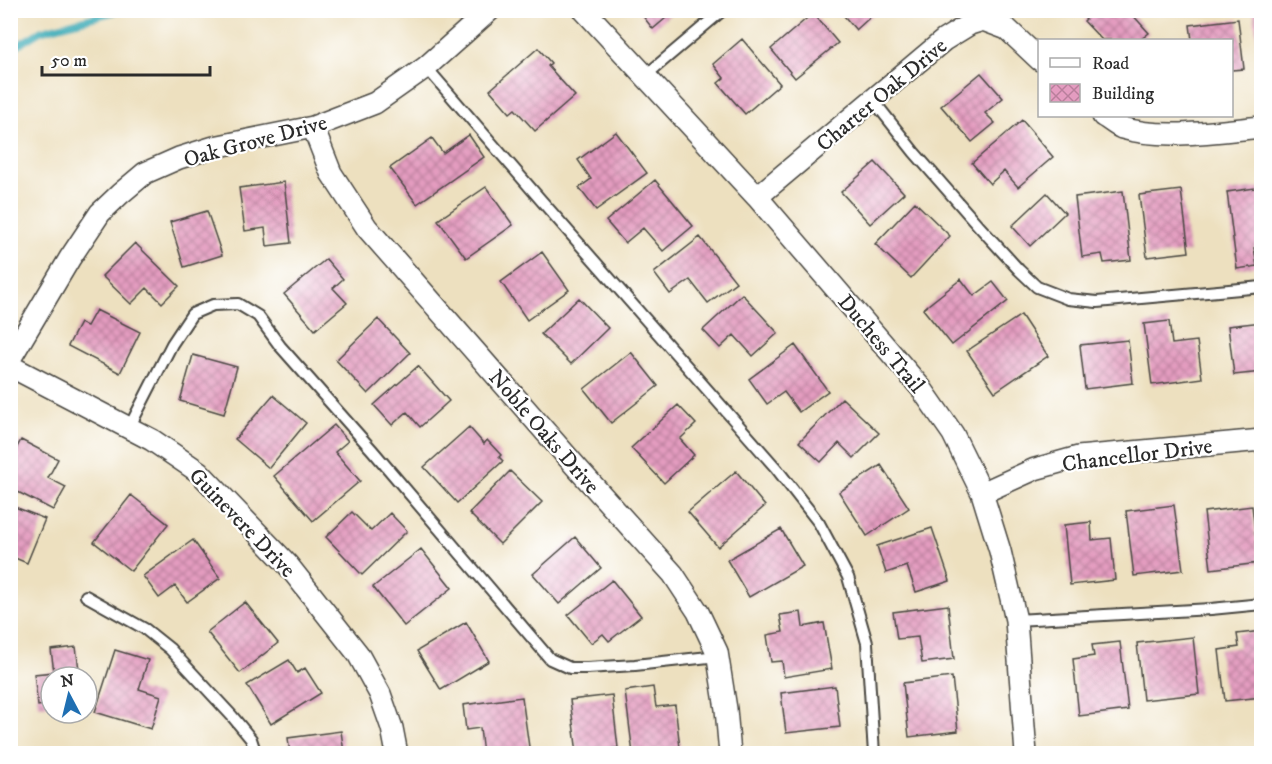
<svg xmlns="http://www.w3.org/2000/svg" width="1272" height="764" font-family="'IM FELL DW Pica',serif">
<style>
.lines{fill:none;stroke-linecap:round;stroke-linejoin:round}
.stream{stroke:#3cacb7;stroke-width:7}
.building{fill:url(#building-cross-hatch)}
.service-casing{stroke:#484641;stroke-width:14}
.minor-casing{stroke:#484641;stroke-width:24}
.service{stroke:#fff;stroke-width:10}
.minor{stroke:#fff;stroke-width:21}
.labels{text-anchor:middle;stroke-width:4.5;stroke-linejoin:round;paint-order:stroke}
.street-label{font-size:22px;fill:#2b2b2b;stroke:#fff}
</style>
<defs>
<pattern id="building-cross-hatch" width="8" height="8" patternUnits="userSpaceOnUse" patternTransform="scale(1.5)"><rect width="8" height="8" fill="#e49cc0"/><path d="M0 0l8 8M0 8l8-8" fill="none" stroke="#b97f9c"/></pattern>
</defs>
<rect width="100%" height="100%" fill="#fff"/>
<filter id="ink" filterUnits="userSpaceOnUse"><feTurbulence type="fractalNoise" baseFrequency=".0167" numOctaves="2"/><feDisplacementMap in="SourceGraphic" scale="12" xChannelSelector="R" yChannelSelector="G"/><feConvolveMatrix kernelMatrix="1 2 1 2 8 2 1 2 1" color-interpolation-filters="sRGB"/></filter>
<filter id="wash" filterUnits="userSpaceOnUse"><feTurbulence type="fractalNoise" baseFrequency=".008" numOctaves="4" result="noise"/><feDisplacementMap in="SourceGraphic" scale="24" xChannelSelector="R" yChannelSelector="G"/><feGaussianBlur stdDeviation="1.35" result="paint"/><feColorMatrix in="noise" values="0 0 0 0 0 0 0 0 0 0 0 0 0 0 0 0 0 1.4 0 .05"/><feComposite in="paint" operator="in"/></filter>
<g filter="url(#wash)">
<rect width="100%" height="100%" fill="#ede0bf"/>
<g class="lines">
<!-- stream -->
<path class="stream" d="M10,50L41,31L121,10"/>
</g>
<g id="blocks">
<!-- building -->
<path class="building" d="M638,10H671L673,12L653,29Z
M839,10H878L856,30Z
M1095,10H1131L1130,12L1149,33L1140,40H1102L1084,21Z
M1253,10H1262V64H1260Z
M813,13L838,43L795,78L771,49Z
M1238,19L1244,69L1232,70V40H1192L1190,25Z
M742,39L780,84L745,114L718,83L724,78L713,64Z
M538,48L551,63L548,66L575,96L535,131L515,109L510,113L490,90Z
M981,73L1003,98L985,113L995,123L972,142L941,106Z
M1022,120L1053,157L1018,187L1004,171L990,184L972,163Z
M616,132L647,173L596,210L579,188L591,179L578,160Z
M469,135L484,157L417,204L390,168L432,138L443,153Z
M875,162L904,193L870,224L841,192Z
M655,180L693,226L663,251L643,228L625,243L606,221Z
M284,182L291,243L267,246L265,228L245,231L239,188Z
M486,187L513,225L466,258L438,220Z
M1262,187V247L1254,248L1257,266L1237,269L1227,192Z
M1181,190L1189,252L1147,257L1139,195Z
M1123,191L1131,260L1104,263L1102,254L1082,257L1075,197Z
M1047,193L1065,213L1030,246L1012,226Z
M915,202L950,236L911,278L875,244Z
M207,211L222,255L184,267L170,222Z
M700,237L736,282L708,303L690,280L670,294L654,273Z
M135,243L179,286L162,303L147,288L131,304L102,276Z
M542,252L569,290L527,320L501,282Z
M326,259L343,279L333,288L347,303L315,330L284,294Z
M961,279L974,296L993,282L1008,301L952,345L923,309Z
M742,294L778,333L753,356L734,335L720,348L703,330Z
M579,298L608,328L571,364L541,334Z
M96,310L140,332L120,373L68,346L80,323L87,326Z
M1021,315L1048,356L995,392L967,351Z
M378,319L410,353L368,394L336,360Z
M1169,321L1172,344L1197,341L1202,378L1152,385L1144,324Z
M1262,322V372L1234,375L1228,326Z
M1128,340L1133,383L1085,389L1080,345Z
M795,345L828,391L799,412L784,392L767,404L749,379Z
M631,352L658,386L611,423L584,389Z
M193,355L237,367L224,414L180,401Z
M418,366L449,401L420,427L407,412L392,425L374,405Z
M273,395L306,423L269,468L235,439Z
M842,398L879,433L854,458L839,443L821,462L799,442Z
M678,405L696,424L680,439L694,455L664,483L631,448Z
M334,425L348,441L335,452L360,481L313,521L274,476Z
M469,427L484,444L487,440L501,455L499,457L503,461L457,503L424,467Z
M21,440L58,459L48,478L66,487L53,510L10,488V460Z
M881,465L909,508L867,536L839,492Z
M510,471L542,502L500,544L469,513Z
M736,471L765,506L718,547L688,512Z
M131,495L168,524L131,571L94,542Z
M10,505L45,519L27,563L10,556Z
M1174,505L1183,570L1134,576L1126,511Z
M1252,506L1259,563L1211,569L1204,512Z
M352,512L371,531L390,513L407,531L362,575L326,537Z
M1091,522L1092,540L1111,538L1115,580L1070,585L1064,525Z
M932,528L950,581L916,592L907,566L886,573L877,546Z
M781,529L803,566L749,597L727,560Z
M575,537L601,568L559,604L533,574Z
M193,540L220,578L187,602L175,586L159,598L143,576Z
M421,549L452,588L404,626L373,587Z
M612,580L641,616L609,641L603,634L591,643L568,615Z
M245,602L278,643L240,673L207,632Z
M948,605L954,659L922,663L918,637L897,639L893,612Z
M801,612L803,627L824,623L832,669L784,677L782,661L771,662L767,635L783,632L780,615Z
M466,622L489,661L441,690L417,651Z
M1262,631V697L1225,701L1219,650L1239,647L1237,634Z
M1193,637L1199,694L1143,700L1137,643Z
M1120,642L1128,710L1079,716L1073,659L1094,656L1092,645Z
M76,647L80,677H51V704L38,706L34,674L54,672L51,650Z
M115,650L148,660L139,689L161,696L151,729L95,712Z
M289,660L297,673L305,668L321,693L271,724L247,685Z
M952,677L958,731L909,737L903,683Z
M835,686L840,727L786,733L781,693Z
M653,687L656,707L675,705L680,748L633,754L625,691Z
M612,695L618,748L577,753L570,700Z
M522,697L530,754H483L480,728L466,730L463,705Z
M341,731L344,753L290,754L288,738Z"/>
</g>
</g>
<g filter="url(#ink)">
<use href="#blocks" fill-opacity="0" stroke="#484641" stroke-width="1.5"/>
<g class="lines">
<defs>
<path id="service" d="M426,67L540,199L776,468L819,523L848,577L867,643L874,754
M645,76L723,10
M873,100L914,152L977,224L1019,270L1037,287L1068,299L1097,302L1262,287
M129,428L172,344L192,314L213,305L238,304L258,316L280,346L373,451L550,659L570,668H587L635,665L718,656
M86,596L145,629L170,649L232,716L251,739L256,754
M1016,620L1211,609L1262,604"/>
<path id="minor" d="M584,10L757,197L921,388L953,434L982,493L1000,551L1016,620L1026,754
M1103,116C1109,119 1115,125 1122,128C1162,140 1220,131 1262,127
M313,127L331,173L367,228L578,469L673,574L698,612L717,652L726,709L730,754
M757,197L944,40L970,24L983,20L1007,29L1040,60
M10,359L70,258L100,213L120,194L145,173L179,158L214,147L313,127L375,103L426,67L490,10
M10,366L152,440L199,472L287,564L358,654L380,694L392,728L397,754
M982,493L1035,469L1078,457L1262,440"/>
</defs>
<!-- service casing -->
<use href="#service" class="service-casing"/>
<!-- minor casing -->
<use href="#minor" class="minor-casing"/>
<!-- service -->
<use href="#service" class="service"/>
<!-- minor -->
<use href="#minor" class="minor"/>
</g>
</g>
<g class="labels">
<!-- street labels -->
<g class="street-label">
<text transform="translate(881 94) rotate(-40)" y="8">Charter Oak Drive</text>
<text transform="translate(255 140) rotate(-15)" y="8">Oak Grove Drive</text>
<text transform="translate(882 343) rotate(50)" y="8">Duchess Trail</text>
<text transform="translate(545 431) rotate(49)" y="8">Noble Oaks Drive</text>
<text transform="translate(1137 454) rotate(-7)" y="8">Chancellor Drive</text>
<text transform="translate(243 522) rotate(46)" y="8">Guinevere Drive</text>
</g>
</g>
<!-- margin -->
<rect width="1272" height="764" fill="none" stroke="#fff" stroke-width="36"/>
<!-- legend -->
<rect x="1038" y="39" width="195" height="78" fill="#ffffff" stroke="#aaaaaa" stroke-width="1.5"/>
<rect x="1050" y="58" width="30" height="9" fill="#ffffff" stroke="#aaaaaa" stroke-width="1.5"/>
<text x="1092" y="69" font-size="18" fill="#2b2b2b">Road</text>
<rect x="1050" y="84" width="30" height="18" fill="url(#building-cross-hatch)" stroke="#aaaaaa" stroke-width="1.5"/>
<text x="1092" y="99" font-size="18" fill="#2b2b2b">Building</text>
<!-- north arrow -->
<g transform="translate(69 695) rotate(353)"><circle r="28" fill="#ffffff" stroke="#aaaaaa" stroke-width="1.5"/>
<path d="M0-4.5L10 22L0 15L-10 22Z" fill="#1f6fb2"/>
<text y="-9" font-size="16" font-weight="bold" text-anchor="middle" fill="#2b2b2b">N</text>
</g>
<!-- scale -->
<path d="M42 66v9h168v-9" fill="none" stroke="#2b2b2b" stroke-width="3"/>
<text x="51" y="66" font-size="18" fill="#2b2b2b" stroke="#ffffff" stroke-width="4.5" paint-order="stroke">50 m</text>
</svg>
